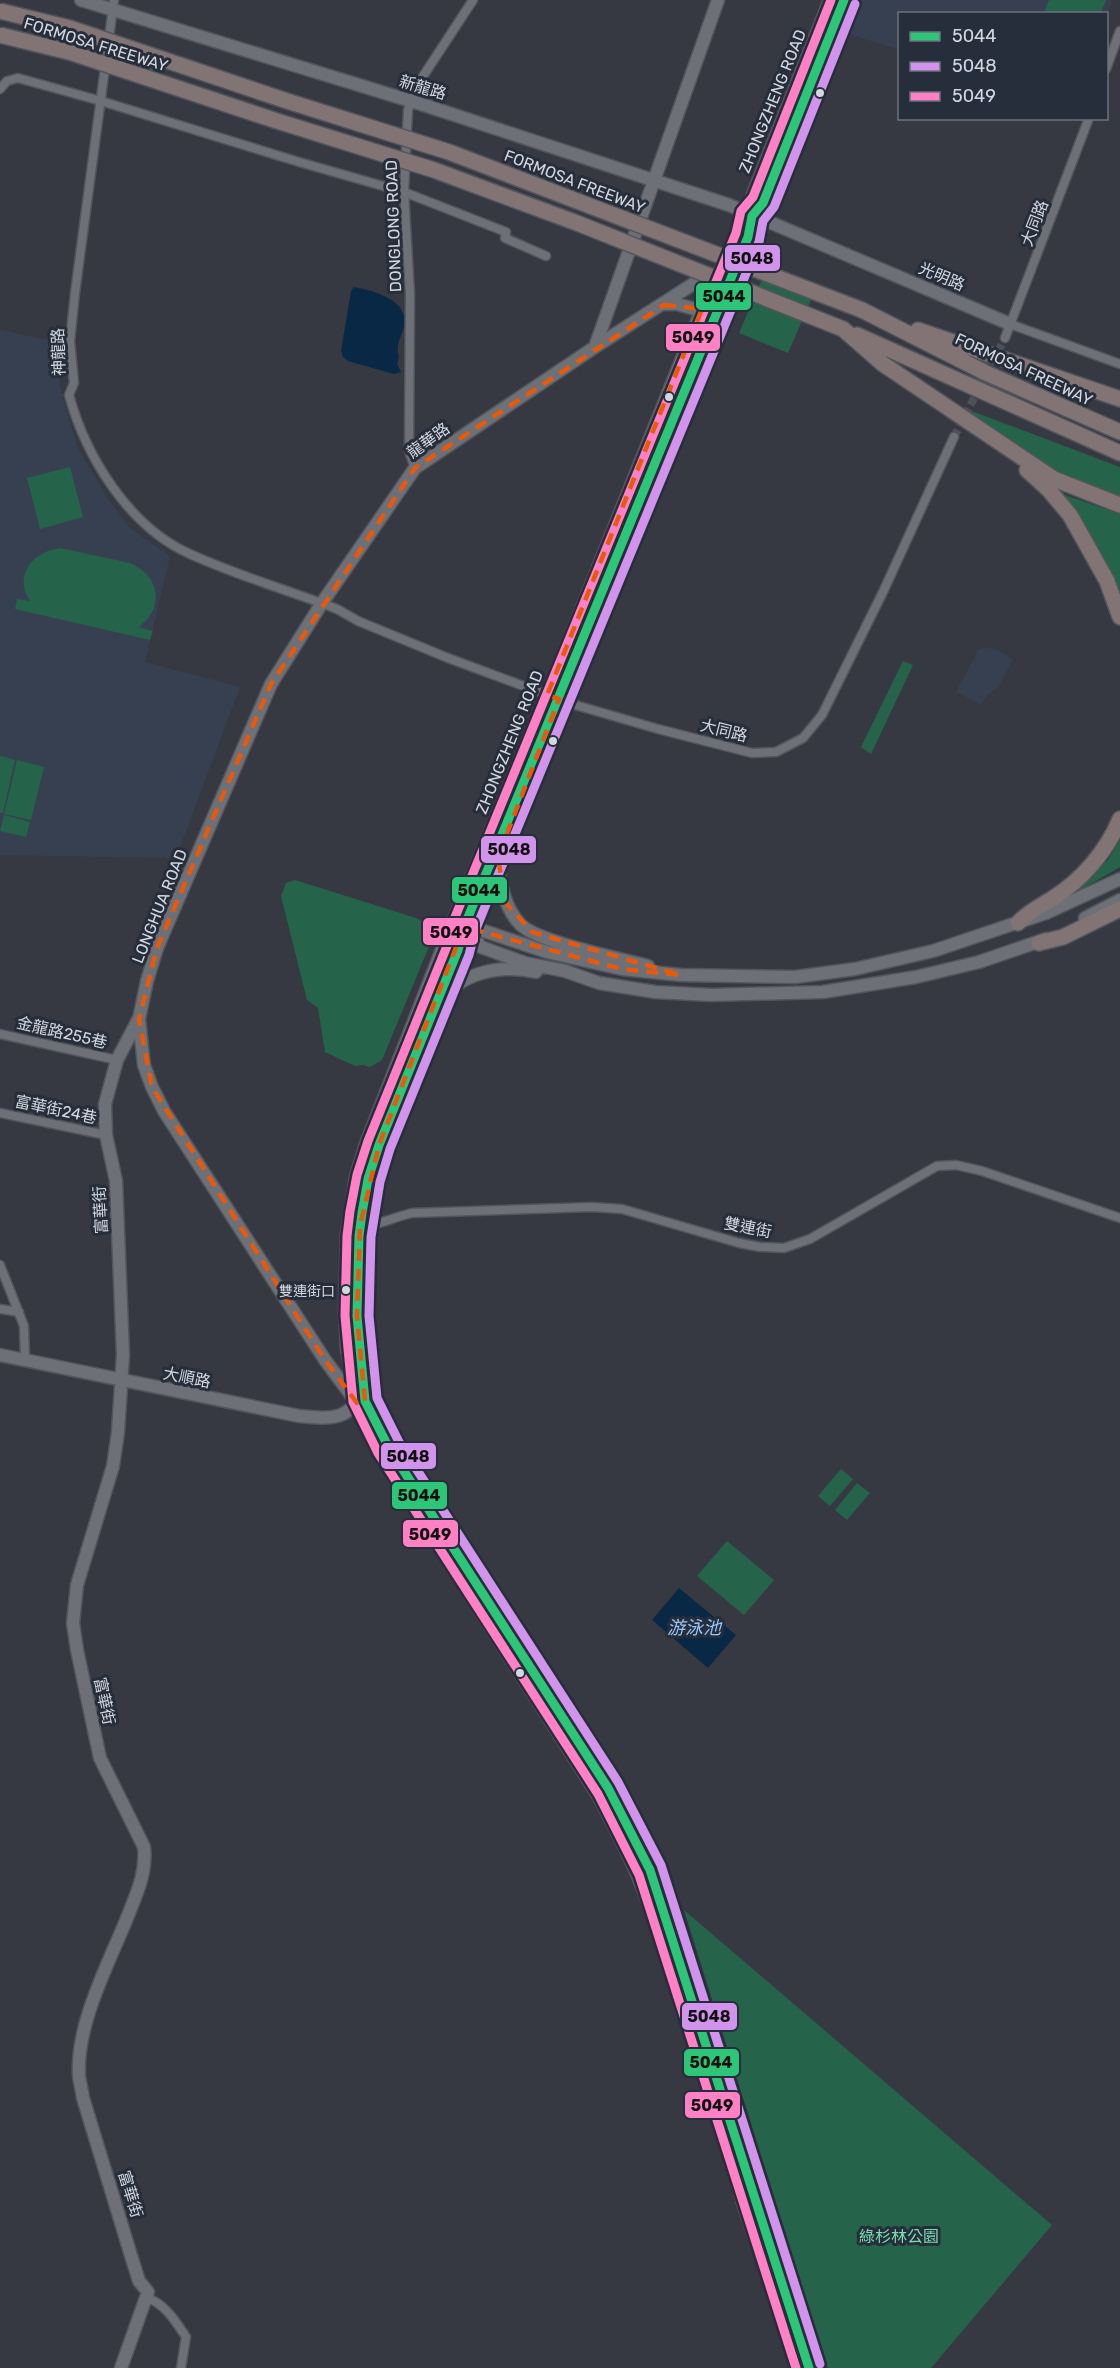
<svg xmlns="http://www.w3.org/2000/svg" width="1120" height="2368" font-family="Rubik,'Noto Sans TC',sans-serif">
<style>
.built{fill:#374051}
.green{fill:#26634b}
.water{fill:#092845}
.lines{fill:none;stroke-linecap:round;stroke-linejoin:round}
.street-tunnel{stroke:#4e5159;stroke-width:8;stroke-dasharray:8 4;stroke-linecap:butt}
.street-casing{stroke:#52555c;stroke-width:11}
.secondary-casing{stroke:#52555c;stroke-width:15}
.highway-casing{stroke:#52555c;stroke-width:18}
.street{stroke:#6d7077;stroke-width:8}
.secondary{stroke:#6d7077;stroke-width:12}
.highway{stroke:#827474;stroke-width:15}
.highway-bridge-casing{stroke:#52555c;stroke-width:18;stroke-linecap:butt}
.highway-bridge{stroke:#827474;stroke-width:15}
.bus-1-casing{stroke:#272e3b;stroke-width:14}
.bus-2-casing{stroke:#272e3b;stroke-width:14}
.bus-3-casing{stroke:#272e3b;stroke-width:14}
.bus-1{stroke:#2dc577;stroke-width:9}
.bus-2{stroke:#d193ec;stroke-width:9}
.bus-3{stroke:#ff80c5;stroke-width:9}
.marked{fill:none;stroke:#e8590c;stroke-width:4.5;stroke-dasharray:12 8;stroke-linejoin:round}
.bus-dot{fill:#d3d8e0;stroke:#272e3b;stroke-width:2}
.labels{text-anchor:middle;stroke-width:6;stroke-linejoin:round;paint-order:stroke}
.bus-label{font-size:14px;fill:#d3d8e0;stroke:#272e3b;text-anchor:end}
.street-label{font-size:16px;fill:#d3d8e0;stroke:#272e3b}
.park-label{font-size:16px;fill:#79ddaf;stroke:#272e3b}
.water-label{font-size:18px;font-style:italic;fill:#95c6fc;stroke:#272e3b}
.line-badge{stroke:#272e3b;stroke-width:2}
.pale-badge-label{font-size:16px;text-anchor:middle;font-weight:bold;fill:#111}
</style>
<rect width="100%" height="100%" fill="#363941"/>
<!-- built -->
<path class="built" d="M862,0H1112L1107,16L1106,14H900L899,50L849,34Z
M0,330L57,342L58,374L63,399L78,448L108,499L130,528L170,556L145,662L240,687L176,858L0,855Z
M992,648L1004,653L1013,660L998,687L987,695L981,705L956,692L979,649Z"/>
<!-- green -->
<path class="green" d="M1049,0H1106L1101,13H1044Z
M121,55L157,65L151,83L116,72Z
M768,265L817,286L788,353L739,333Z
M966,409L1120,467V497C1072,480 1001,447 966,409Z
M70,467L83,517L40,529L27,478Z
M1059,493L1120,514V597L1098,549Z
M60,548L130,563C160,576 165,607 139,627L153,631L150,640L15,609L17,599L30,601C13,575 33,552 60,548Z
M903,661L913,665L871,754L861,747Z
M0,756L15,760L3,813H0Z
M17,760L44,767L31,820L4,814Z
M4,815L30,822L26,837L0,831Z
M1120,840V867L1070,896L1108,860Z
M295,880L416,918L429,925L433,937L382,1060L370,1067L363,1065L355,1066L325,1052L318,1008L307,1000L281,896L286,883Z
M841,1469L853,1479L830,1506L818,1496Z
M857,1483L870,1493L847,1520L835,1510Z
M727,1541L774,1580L744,1615L697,1576Z
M684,1910L1052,2225L931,2368H828Z"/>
<!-- water -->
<path class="water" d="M354,287C373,291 410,299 404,327C401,337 395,346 399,357L397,364L401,372L394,374L348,361L343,357L341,351L351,291Z
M679,1588L736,1635L708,1668L652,1620Z"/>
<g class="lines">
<!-- street-tunnel -->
<path class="street-tunnel" d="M954,437L1005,338"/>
<defs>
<path id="street" d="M114,0L75,293L70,341L74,383L69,395C86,457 129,527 190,554C238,576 288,590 337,609L358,621L448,658L572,704L658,729L752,753L776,752L803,738L822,715L883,592L954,437
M1106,69L1120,31
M0,89L7,81L18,78L101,101L299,162L404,192L506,232L505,238L546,256
M1010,324L1120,364
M1005,338L1089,118
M415,468L409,451L410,294L404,192L408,110L416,87L473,0
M0,1034L117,1060
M0,1113L106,1135
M357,1226C375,1227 394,1217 412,1213L592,1207L622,1209L739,1243L760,1247L784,1248L810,1239L937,1166L956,1165L982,1171L1120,1218
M0,1265L24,1326L25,1359
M0,1309L19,1312
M146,2298C164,2302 176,2322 186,2337L181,2368"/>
<path id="secondary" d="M81,0L424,105L729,205L1010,324
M715,275H707L595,347L415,468L322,603L271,684L157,948L147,981L139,1019L144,1065L152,1087L164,1111L325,1360L357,1403L380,1454L598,1795C612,1823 628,1851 640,1881C677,1977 705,2077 736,2175L743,2203L800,2368
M665,304H677L709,313
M595,347L718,0
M500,852C497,863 499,877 502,888C505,901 511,915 521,925C541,943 619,958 648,966
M1085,918L1120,900
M464,927L481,947L525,963L565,971L599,983L655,992L711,995L823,992L916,977L979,962L1046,939
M464,927L478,929L547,952L622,969L681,975L795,977L855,969L933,951L1046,913L1120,879
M439,1003C460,972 501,964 536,972
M0,1355L299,1416C312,1417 330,1420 343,1414C351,1410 355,1403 364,1401
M356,1399L347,1349L345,1313L347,1234L356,1177L366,1144L452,924L547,695L702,309L738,234L752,216V197L830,0
M121,2368L148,2292L139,2281L133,2262L83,2098C82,2091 80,2083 79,2076C76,2024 108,1965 127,1918C136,1895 147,1873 144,1847L100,1758L77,1650L73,1623L77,1585L113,1466L118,1432L123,1355L116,1181L106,1135L105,1104L117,1060L138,1020
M809,2368L650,1870L608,1788L389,1448L365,1401L357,1316L359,1236L362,1213L368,1179L379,1145L458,950L464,927L553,715L714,316L748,237L752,216L763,203L844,0"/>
<path id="highway" d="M862,310L986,373L1120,432
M843,329L883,364L1054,479L1120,505
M918,330L1120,399
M857,335L1120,453
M1027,470L1048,489L1070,515L1107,581L1120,617
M1018,923C1028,912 1039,907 1052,899C1082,880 1107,851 1120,819
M1039,943L1063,937L1120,909"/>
</defs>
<!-- street casing -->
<use href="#street" class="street-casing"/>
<!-- secondary casing -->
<use href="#secondary" class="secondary-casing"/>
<!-- highway casing -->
<use href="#highway" class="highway-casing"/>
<!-- street -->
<use href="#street" class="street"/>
<!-- secondary -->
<use href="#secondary" class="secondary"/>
<!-- highway -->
<use href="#highway" class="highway"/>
<defs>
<path id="highway-bridge" d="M0,11L70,28L287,101L449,152L862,310
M0,35L69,52L277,121L434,170L577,223L843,329"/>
</defs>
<!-- highway-bridge casing -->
<use href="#highway-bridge" class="highway-bridge-casing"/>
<!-- highway-bridge -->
<use href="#highway-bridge" class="highway-bridge"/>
<defs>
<path id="bus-1" d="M809,2368L650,1870L608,1788L389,1448L365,1401L357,1316L359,1236L362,1213L368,1179L379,1145L458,950L464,927L748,237L752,216L763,203L844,0"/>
<path id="bus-2" d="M820,2364L661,1865L618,1782L399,1442L377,1398L369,1316L371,1237L380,1182L390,1149L469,955L475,931L759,242L763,221L774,207L855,4"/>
<path id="bus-3" d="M796,2368L639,1875L598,1794L378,1453L353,1402L345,1316L347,1236L350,1211L357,1175L368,1141L447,946L453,922L736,233L741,211L753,197L831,0"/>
</defs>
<!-- bus-1 casing -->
<use href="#bus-1" class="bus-1-casing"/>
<!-- bus-2 casing -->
<use href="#bus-2" class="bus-2-casing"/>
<!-- bus-3 casing -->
<use href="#bus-3" class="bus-3-casing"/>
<!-- bus-1 -->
<use href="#bus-1" class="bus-1"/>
<!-- bus-2 -->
<use href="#bus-2" class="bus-2"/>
<!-- bus-3 -->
<use href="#bus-3" class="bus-3"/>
</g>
<!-- marked area -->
<path class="marked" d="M664,305L702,309L552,683L547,695L559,699L498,857L505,902L532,932L681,975L622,969L464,927L379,1145L360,1226L357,1316L365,1401L357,1403L325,1360L152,1087L139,1019L157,948L271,684L415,468Z"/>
<!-- markers -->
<g class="bus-dot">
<circle cx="820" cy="93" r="5"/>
<circle cx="669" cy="397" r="5"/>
<circle cx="553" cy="741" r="5"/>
<circle cx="346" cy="1290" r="5"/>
<circle cx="520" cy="1673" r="5"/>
</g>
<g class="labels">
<!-- bus labels -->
<g class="bus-label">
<text x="335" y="1296">雙連街口</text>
</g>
<!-- street labels -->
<g class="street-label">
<text transform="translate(96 44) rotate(17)" y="6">FORMOSA FREEWAY</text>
<text transform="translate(423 87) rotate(17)" y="6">新龍路</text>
<text transform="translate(772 101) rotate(-68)" y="6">ZHONGZHENG ROAD</text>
<text transform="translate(575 181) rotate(21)" y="6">FORMOSA FREEWAY</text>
<text transform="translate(1034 223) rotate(-69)" y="6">大同路</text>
<text transform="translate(393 226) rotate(-92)" y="6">DONGLONG ROAD</text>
<text transform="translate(942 276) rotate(23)" y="6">光明路</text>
<text transform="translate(58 352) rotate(-92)" y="6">神龍路</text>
<text transform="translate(1024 369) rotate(25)" y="6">FORMOSA FREEWAY</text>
<text transform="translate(428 440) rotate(-36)" y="6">龍華路</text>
<text transform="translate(724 730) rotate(14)" y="6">大同路</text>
<text transform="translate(509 742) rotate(-68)" y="6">ZHONGZHENG ROAD</text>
<text transform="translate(159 906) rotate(-68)" y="6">LONGHUA ROAD</text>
<text transform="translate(62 1032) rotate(13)" y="6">金龍路255巷</text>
<text transform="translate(56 1109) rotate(12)" y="6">富華街24巷</text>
<text transform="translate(100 1210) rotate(-93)" y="6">富華街</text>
<text transform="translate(748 1227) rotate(11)" y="6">雙連街</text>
<text transform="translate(187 1377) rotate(11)" y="6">大順路</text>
<text transform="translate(105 1701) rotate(78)" y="6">富華街</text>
<text transform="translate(131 2194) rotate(73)" y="6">富華街</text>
</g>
<!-- park labels -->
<g class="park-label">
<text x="899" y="2242">綠杉林公園</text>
</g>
<!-- water labels -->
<g class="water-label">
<text x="694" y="1634">游泳池</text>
</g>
</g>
<g class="line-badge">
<rect x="724" y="244" width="57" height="28" rx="6" fill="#d193ec"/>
<rect x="695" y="282" width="57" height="29" rx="6" fill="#2dc577"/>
<rect x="665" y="323" width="56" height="29" rx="6" fill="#ff80c5"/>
<rect x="480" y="835" width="57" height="29" rx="6" fill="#d193ec"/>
<rect x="451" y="876" width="57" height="28" rx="6" fill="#2dc577"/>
<rect x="422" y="917" width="57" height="29" rx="6" fill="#ff80c5"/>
<rect x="380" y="1442" width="57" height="28" rx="6" fill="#d193ec"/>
<rect x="391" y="1481" width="57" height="29" rx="6" fill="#2dc577"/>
<rect x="402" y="1519" width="57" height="29" rx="6" fill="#ff80c5"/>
<rect x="681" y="2002" width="57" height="29" rx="6" fill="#d193ec"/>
<rect x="683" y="2048" width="57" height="29" rx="6" fill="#2dc577"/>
<rect x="684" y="2091" width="57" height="28" rx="6" fill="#ff80c5"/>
</g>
<g class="pale-badge-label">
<text x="752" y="264">5048</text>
<text x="724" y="302">5044</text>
<text x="693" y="343">5049</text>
<text x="509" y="855">5048</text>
<text x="479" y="896">5044</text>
<text x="451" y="938">5049</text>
<text x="408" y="1462">5048</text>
<text x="419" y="1501">5044</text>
<text x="430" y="1540">5049</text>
<text x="709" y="2022">5048</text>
<text x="711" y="2068">5044</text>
<text x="712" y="2111">5049</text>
</g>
<!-- legend -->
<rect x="898" y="12" width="210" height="108" fill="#272e3b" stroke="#6c727d" stroke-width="1.5"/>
<rect x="910" y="32" width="30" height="9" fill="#2dc577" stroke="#6c727d" stroke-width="1.5"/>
<text x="952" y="42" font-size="18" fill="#d3d8e0">5044</text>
<rect x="910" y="62" width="30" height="9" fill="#d193ec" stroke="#6c727d" stroke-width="1.5"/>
<text x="952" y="72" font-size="18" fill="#d3d8e0">5048</text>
<rect x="910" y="92" width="30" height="9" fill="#ff80c5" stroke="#6c727d" stroke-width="1.5"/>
<text x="952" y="102" font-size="18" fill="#d3d8e0">5049</text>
</svg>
